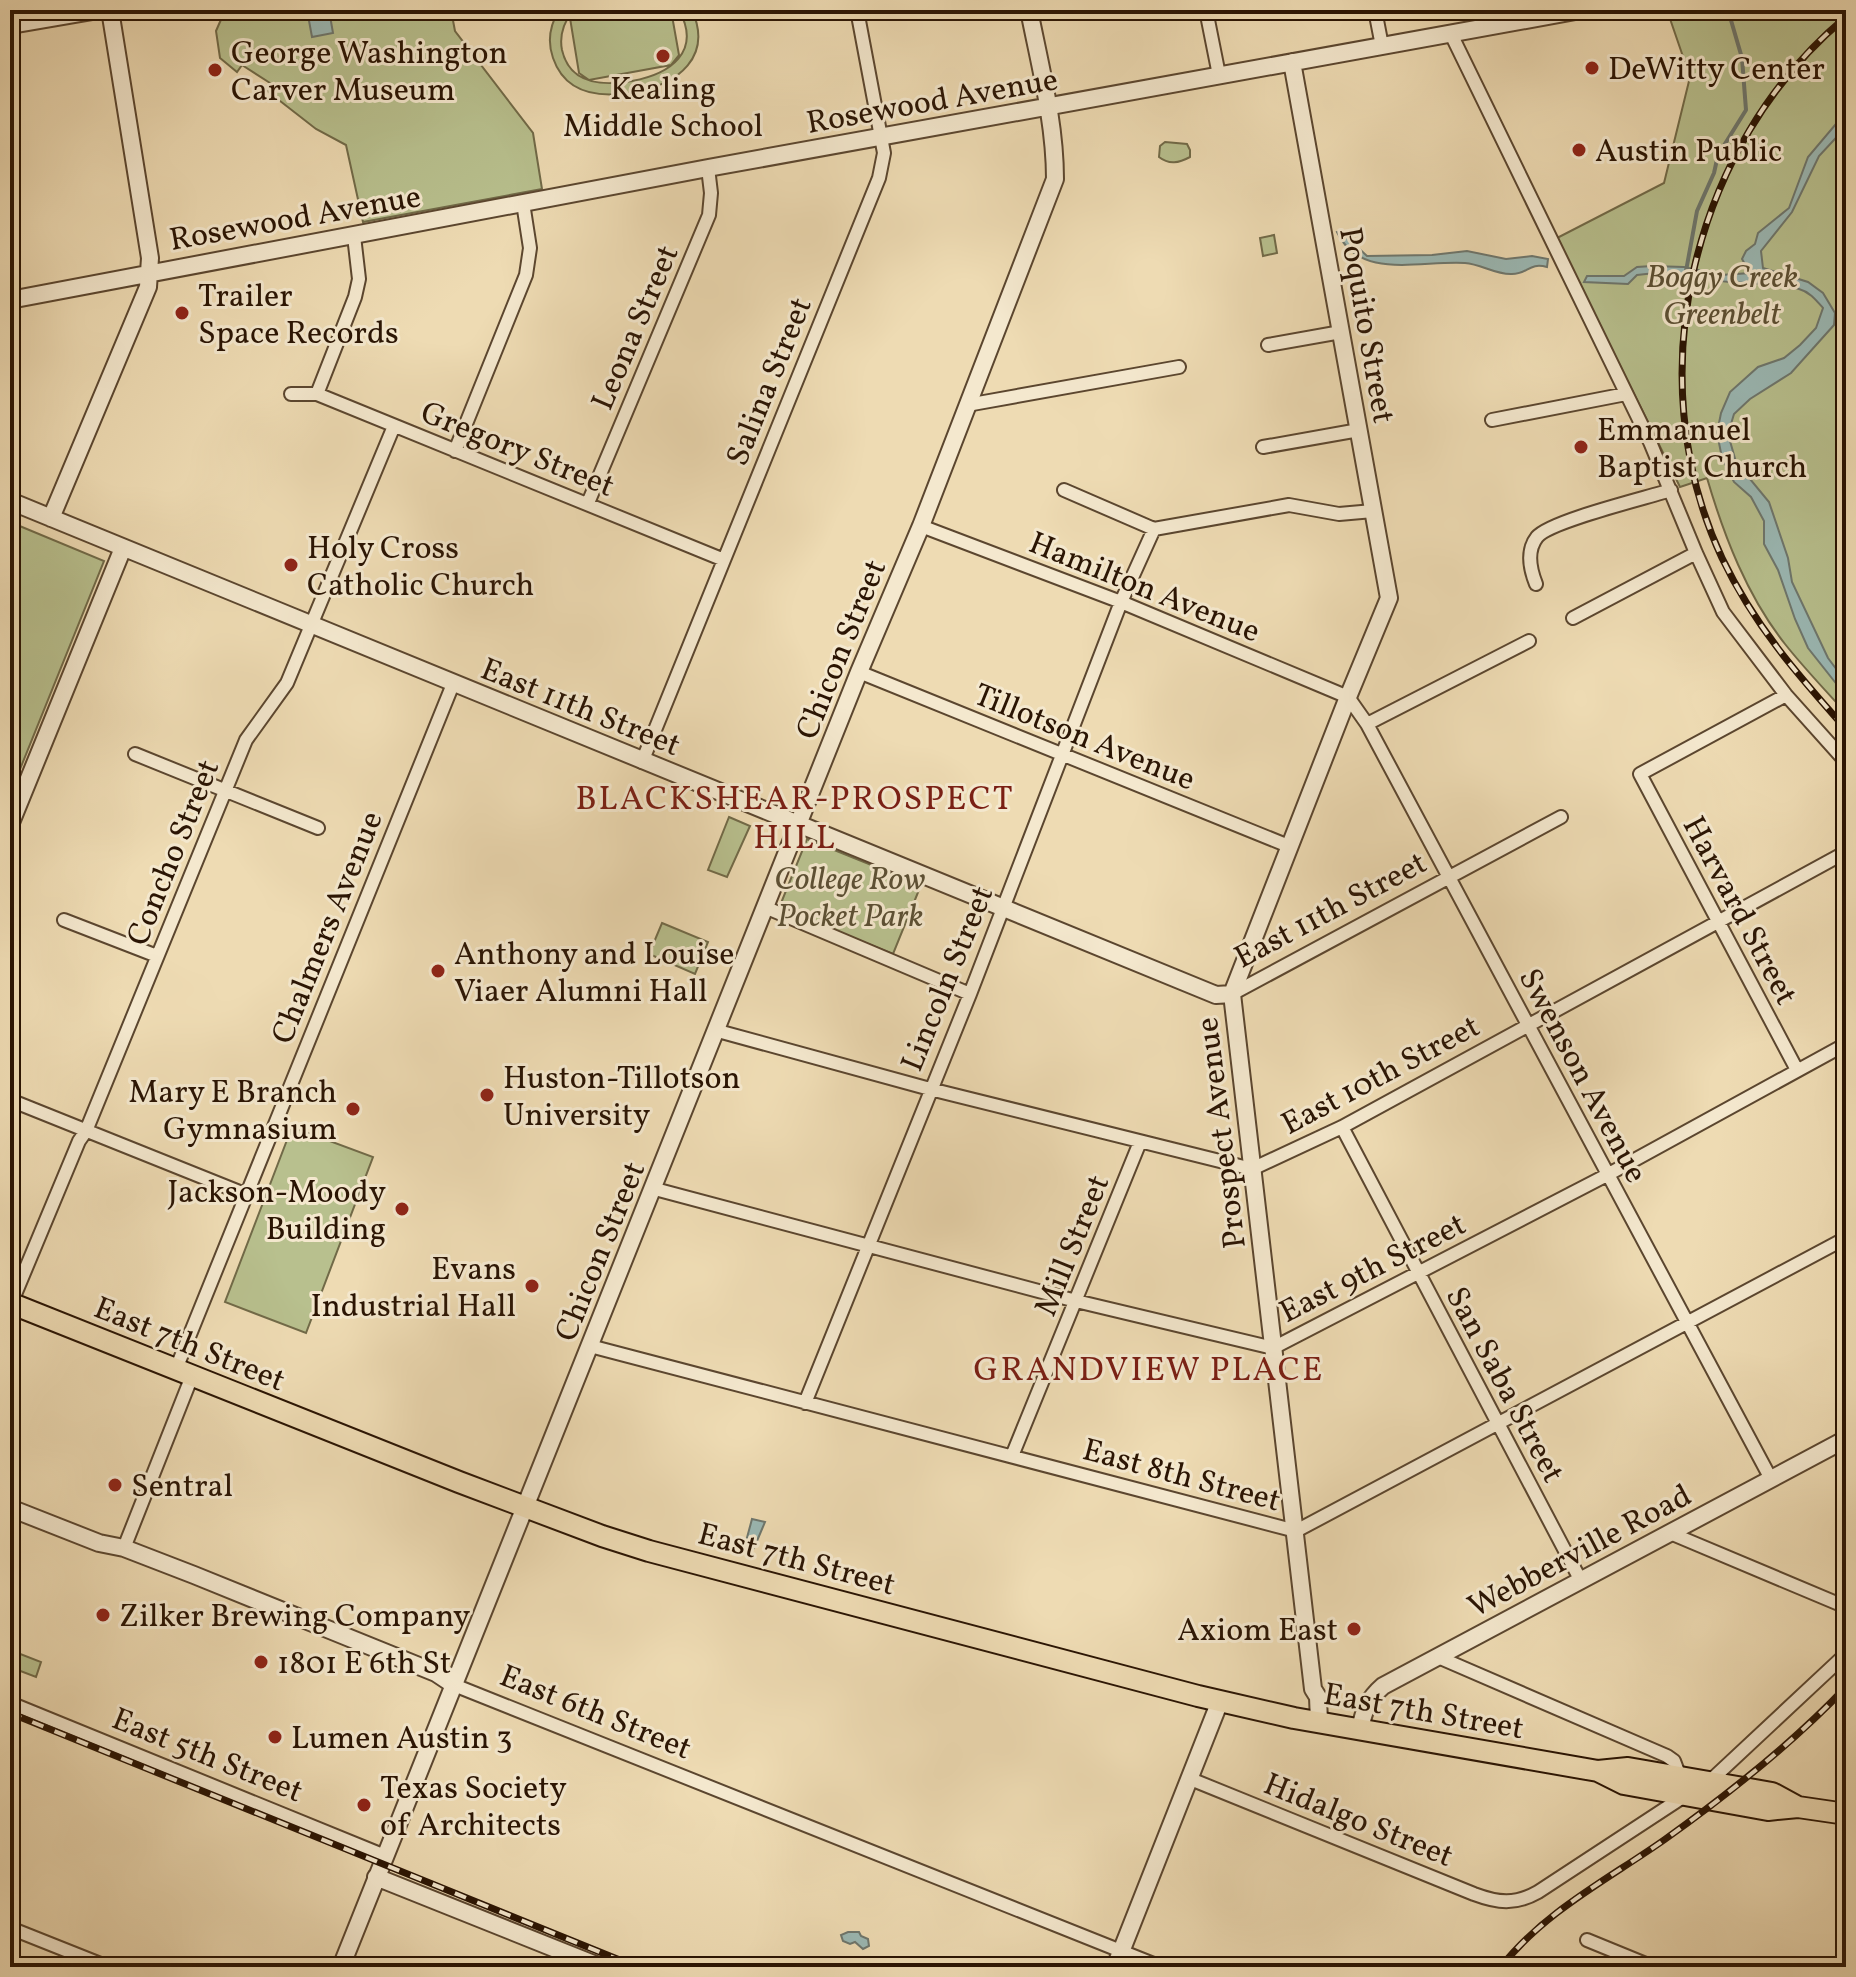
<svg xmlns="http://www.w3.org/2000/svg" width="1856" height="1977" font-family="Vollkorn,serif">
<style>
.green{fill:#b8c08e;stroke:#716a48;stroke-width:2}
.water{fill:#9bb9b5;stroke:#6e776e;stroke-width:2}
.lines{fill:none;stroke-linecap:round;stroke-linejoin:round}
.stream{stroke:#6e776e;stroke-width:4}
.minor-casing{stroke:#5b462f;stroke-width:16}
.tertiary-casing{stroke:#5b462f;stroke-width:20}
.primary-casing{stroke:#2a1403;stroke-width:24}
.minor{stroke:#f4e8ce;stroke-width:12}
.tertiary{stroke:#f4e8ce;stroke-width:16}
.primary{stroke:#eedbb3;stroke-width:20}
.rail-casing{stroke:#2a1403;stroke-width:7}
.rail{stroke:#f4e8ce;stroke-width:4;stroke-dasharray:12;stroke-linecap:butt}
.poi-dot{fill:#8f2418;stroke:#f4e8ce;stroke-width:3}
.labels{text-anchor:middle;stroke-width:6;stroke-linejoin:round;paint-order:stroke}
.poi-label{font-size:32px;fill:#2a1403;stroke:#f4e8ce;text-anchor:start}
.street-label{font-size:32px;fill:#2a1403;stroke:#f4e8ce}
.park-label{font-size:32px;font-style:italic;fill:#5c5034;stroke:#f4e8ce}
.neighbourhood-label{font-size:34px;letter-spacing:2px;fill:#7a1f14;stroke:#f4e8ce}
</style>
<rect width="100%" height="100%" fill="#eedbb3"/>
<filter id="stains"><feTurbulence type="fractalNoise" baseFrequency=".0025" numOctaves="4"/><feColorMatrix values="0 0 0 0 .2 0 0 0 0 .09 0 0 0 0 .02 0 0 0 .5 -.17"/></filter>
<radialGradient id="worn" r=".72"><stop offset=".6" stop-color="#630" stop-opacity="0"/><stop offset="1" stop-color="#630" stop-opacity=".3"/></radialGradient>
<!-- green -->
<path class="green" d="M253,10H451L455,31L533,133L542,189L363,222L346,145L316,129L266,90L270,83L242,65L237,72L220,58L216,31L223,15Z
M471,10H525L473,19Z
M559,10H573C564,22 559,35 562,50C570,85 603,86 632,81C670,74 702,52 679,10H692C713,57 678,84 635,92C602,98 566,96 553,58C547,41 550,25 559,10Z
M583,10H671L679,55L671,65L589,80L579,73L570,18L575,12Z
M1667,10H1846V713C1826,691 1804,668 1785,644C1747,596 1724,536 1707,478L1680,487L1557,238L1664,183L1690,77Z
M1165,142L1187,144L1190,150V157C1179,163 1169,165 1159,157L1160,146Z
M1274,235L1277,253L1263,256L1260,238Z
M10,522L104,561L10,794Z
M729,817L750,826L727,877L708,870Z
M807,839L921,885L893,954L779,908Z
M662,923L708,942L695,974L649,954Z
M292,1127L373,1157L306,1333L225,1302Z
M10,1650L41,1662L36,1677L10,1667Z"/>
<!-- water -->
<path class="water" d="M307,10H329L333,33L312,37Z
M1846,112V127L1819,156L1792,212L1761,251L1763,268L1808,282L1823,293L1835,313L1834,325L1791,373L1750,399L1734,414L1728,434L1736,462L1769,502L1788,558L1792,582L1828,658L1846,682V696L1808,648L1795,619L1778,570L1764,544V521L1751,497L1734,482L1722,458L1717,433L1721,413L1730,392L1758,367L1784,358L1800,345L1816,328L1823,308C1816,300 1810,292 1799,289C1776,283 1753,284 1730,282C1694,280 1676,269 1637,275L1628,284L1584,282L1587,276H1624L1637,267L1652,266L1684,267L1721,275L1750,273L1742,259L1746,251L1755,244L1758,233L1789,208L1808,157Z
M1340,231L1367,256L1432,255L1467,251L1506,259L1532,256L1548,259L1547,267C1529,262 1528,274 1512,274C1496,275 1481,264 1465,263C1421,260 1360,281 1337,232Z
M752,1519L765,1522L754,1548L745,1545Z
M848,1932H859L861,1936L868,1939L869,1946L863,1949L855,1942L850,1944L843,1941L841,1935Z"/>
<g class="lines">
<!-- stream -->
<path class="stream" d="M1686,271L1697,211L1714,173L1718,155L1746,110L1742,58L1728,10"/>
<defs>
<path id="minor" d="M1206,10L1219,75
M1375,10L1382,46
M10,27L109,10
M1451,34L1650,442L1696,553L1723,612L1786,695L1846,762
M1268,345L1341,332
M291,394H317L724,560
M317,394L355,297L359,279L354,236
M967,405L1179,367
M1492,420L1626,394
M1263,447L1359,430
M455,451L526,275L530,248L523,203
M1064,490L1154,529L1289,505L1339,514L1373,511
M588,503L709,215L711,193L708,168
M921,526L1121,602L1348,697L1367,724L1771,1479
M1536,584C1530,569 1526,551 1537,537C1550,521 1646,498 1671,490
M1573,618L1696,553
M859,672L1291,847
M1786,695L1640,774L1797,1070
M1367,724L1529,641
M135,754L318,828
M642,762L879,178L884,153L857,10
M767,908L970,994
M64,920L157,956
M1232,994L1561,817
M718,1031L930,1089L1252,1169L1342,1127L1846,852
M10,1100L247,1195
M1342,1127L1581,1581
M655,1189L1076,1301L1273,1348L1607,1175L1846,1044
M11,1304L79,1141L86,1131L246,740L287,683L394,426
M590,1346L1296,1531L1846,1238
M176,1369L453,684
M805,1403L970,994L1121,602L1154,529
M1012,1456L1140,1142
M1670,1533L1846,1607
M124,1548L192,1376
M1438,1657L1667,1756L1674,1761L1680,1777
M454,1685L1161,1967
M10,1703L385,1856
M1188,1778L1474,1894C1498,1903 1515,1905 1538,1892L1686,1795
M1709,1782L1846,1654
M10,1928L108,1967
M1587,1940L1653,1967"/>
<path id="tertiary" d="M1292,62L1389,598L1348,697L1232,994L1313,1689L1318,1697L1319,1722
M10,300L708,168L1581,10
M10,501L1216,995L1232,994
M51,518L148,287L150,258L110,10
M10,825L123,548
M10,1508L99,1543L124,1548L194,1575L436,1673L454,1685
M1360,1729C1364,1710 1368,1699 1383,1686L1846,1439
M376,1877L601,1967
M341,1967L859,672L921,526L1055,179C1055,122 1040,66 1029,10
M1115,1967L1220,1701"/>
<path id="primary" d="M10,1303L459,1482L602,1536L649,1551L1198,1696L1294,1718L1598,1771L1624,1784L1768,1810L1798,1807L1846,1814
M1598,1771L1628,1768L1772,1793L1798,1807"/>
</defs>
<!-- minor casing -->
<use href="#minor" class="minor-casing"/>
<!-- tertiary casing -->
<use href="#tertiary" class="tertiary-casing"/>
<!-- primary casing -->
<use href="#primary" class="primary-casing"/>
<!-- minor -->
<use href="#minor" class="minor"/>
<!-- tertiary -->
<use href="#tertiary" class="tertiary"/>
<!-- primary -->
<use href="#primary" class="primary"/>
<defs>
<path id="rail" d="M1846,17C1692,145 1637,376 1722,558C1754,625 1797,674 1846,729
M10,1713L637,1967
M1501,1967C1544,1912 1607,1880 1664,1840C1727,1795 1792,1744 1846,1687"/>
</defs>
<!-- rail casing -->
<use href="#rail" class="rail-casing"/>
<!-- rail -->
<use href="#rail" class="rail"/>
</g>
<!-- markers -->
<g class="poi-dot">
<circle cx="663" cy="56" r="8"/>
<circle cx="1592" cy="68" r="8"/>
<circle cx="215" cy="70" r="8"/>
<circle cx="1579" cy="150" r="8"/>
<circle cx="182" cy="313" r="8"/>
<circle cx="1581" cy="447" r="8"/>
<circle cx="291" cy="565" r="8"/>
<circle cx="438" cy="971" r="8"/>
<circle cx="487" cy="1095" r="8"/>
<circle cx="353" cy="1109" r="8"/>
<circle cx="402" cy="1209" r="8"/>
<circle cx="532" cy="1286" r="8"/>
<circle cx="115" cy="1485" r="8"/>
<circle cx="103" cy="1615" r="8"/>
<circle cx="1354" cy="1629" r="8"/>
<circle cx="261" cy="1662" r="8"/>
<circle cx="275" cy="1737" r="8"/>
<circle cx="364" cy="1805" r="8"/>
</g>
<g class="labels">
<!-- poi labels -->
<g class="poi-label">
<text x="231" y="63">George Washington<tspan x="231" dy="37">Carver Museum</tspan></text>
<text x="1608" y="79">DeWitty Center</text>
<text x="663" y="99" text-anchor="middle">Kealing<tspan x="663" dy="37">Middle School</tspan></text>
<text x="1595" y="161">Austin Public</text>
<text x="198" y="306">Trailer<tspan x="198" dy="37">Space Records</tspan></text>
<text x="1597" y="440">Emmanuel<tspan x="1597" dy="37">Baptist Church</tspan></text>
<text x="307" y="558">Holy Cross<tspan x="307" dy="37">Catholic Church</tspan></text>
<text x="454" y="964">Anthony and Louise<tspan x="454" dy="37">Viaer Alumni Hall</tspan></text>
<text x="503" y="1088">Huston-Tillotson<tspan x="503" dy="37">University</tspan></text>
<text x="337" y="1102" text-anchor="end">Mary E Branch<tspan x="337" dy="37">Gymnasium</tspan></text>
<text x="386" y="1202" text-anchor="end">Jackson-Moody<tspan x="386" dy="37">Building</tspan></text>
<text x="516" y="1279" text-anchor="end">Evans<tspan x="516" dy="37">Industrial Hall</tspan></text>
<text x="131" y="1496">Sentral</text>
<text x="119" y="1626">Zilker Brewing Company</text>
<text x="1338" y="1640" text-anchor="end">Axiom East</text>
<text x="277" y="1673">1801 E 6th St</text>
<text x="291" y="1748">Lumen Austin 3</text>
<text x="380" y="1798">Texas Society<tspan x="380" dy="37">of Architects</tspan></text>
</g>
<!-- street labels -->
<g class="street-label">
<text transform="translate(932 100) rotate(-10)" y="11">Rosewood Avenue</text>
<text transform="translate(295 217) rotate(-10)" y="11">Rosewood Avenue</text>
<text transform="translate(1368 325) rotate(80)" y="11">Poquito Street</text>
<text transform="translate(634 327) rotate(-67)" y="11">Leona Street</text>
<text transform="translate(768 381) rotate(-68)" y="11">Salina Street</text>
<text transform="translate(518 448) rotate(22)" y="11">Gregory Street</text>
<text transform="translate(1145 586) rotate(22)" y="11">Hamilton Avenue</text>
<text transform="translate(840 649) rotate(-68)" y="11">Chicon Street</text>
<text transform="translate(581 706) rotate(22)" y="11">East 11th Street</text>
<text transform="translate(1085 736) rotate(22)" y="11">Tillotson Avenue</text>
<text transform="translate(172 852) rotate(-68)" y="11">Concho Street</text>
<text transform="translate(1330 909) rotate(-28)" y="11">East 11th Street</text>
<text transform="translate(1741 910) rotate(62)" y="11">Harvard Street</text>
<text transform="translate(326 927) rotate(-68)" y="11">Chalmers Avenue</text>
<text transform="translate(946 978) rotate(-68)" y="11">Lincoln Street</text>
<text transform="translate(1380 1074) rotate(-28)" y="11">East 10th Street</text>
<text transform="translate(1584 1075) rotate(62)" y="11">Swenson Avenue</text>
<text transform="translate(1220 1133) rotate(-97)" y="11">Prospect Avenue</text>
<text transform="translate(1071 1245) rotate(-68)" y="11">Mill Street</text>
<text transform="translate(599 1251) rotate(-68)" y="11">Chicon Street</text>
<text transform="translate(1372 1267) rotate(-27)" y="11">East 9th Street</text>
<text transform="translate(190 1343) rotate(22)" y="11">East 7th Street</text>
<text transform="translate(1506 1384) rotate(62)" y="11">San Saba Street</text>
<text transform="translate(1182 1474) rotate(15)" y="11">East 8th Street</text>
<text transform="translate(1579 1550) rotate(-28)" y="11">Webberville Road</text>
<text transform="translate(797 1558) rotate(15)" y="11">East 7th Street</text>
<text transform="translate(1424 1710) rotate(10)" y="11">East 7th Street</text>
<text transform="translate(596 1711) rotate(22)" y="11">East 6th Street</text>
<text transform="translate(208 1754) rotate(22)" y="11">East 5th Street</text>
<text transform="translate(1359 1819) rotate(22)" y="11">Hidalgo Street</text>
</g>
<!-- park labels -->
<g class="park-label">
<text x="1722" y="287">Boggy Creek<tspan x="1722" dy="37">Greenbelt</tspan></text>
<text x="850" y="889">College Row<tspan x="850" dy="37">Pocket Park</tspan></text>
</g>
<!-- neighbourhood labels -->
<g class="neighbourhood-label">
<text x="795" y="809">BLACKSHEAR-PROSPECT<tspan x="795" dy="39">HILL</tspan></text>
<text x="1149" y="1380">GRANDVIEW PLACE</text>
</g>
</g>
<!-- margin -->
<rect width="1856" height="1977" fill="none" stroke="#eedbb3" stroke-width="40"/>
<rect x="12" y="12" width="1832" height="1953" fill="none" stroke="#2a1403" stroke-width="4"/>
<rect x="20" y="20" width="1816" height="1937" fill="none" stroke="#2a1403" stroke-width="2"/>
<rect width="100%" height="100%" filter="url(#stains)"/>
<rect width="100%" height="100%" fill="url(#worn)"/>
</svg>
